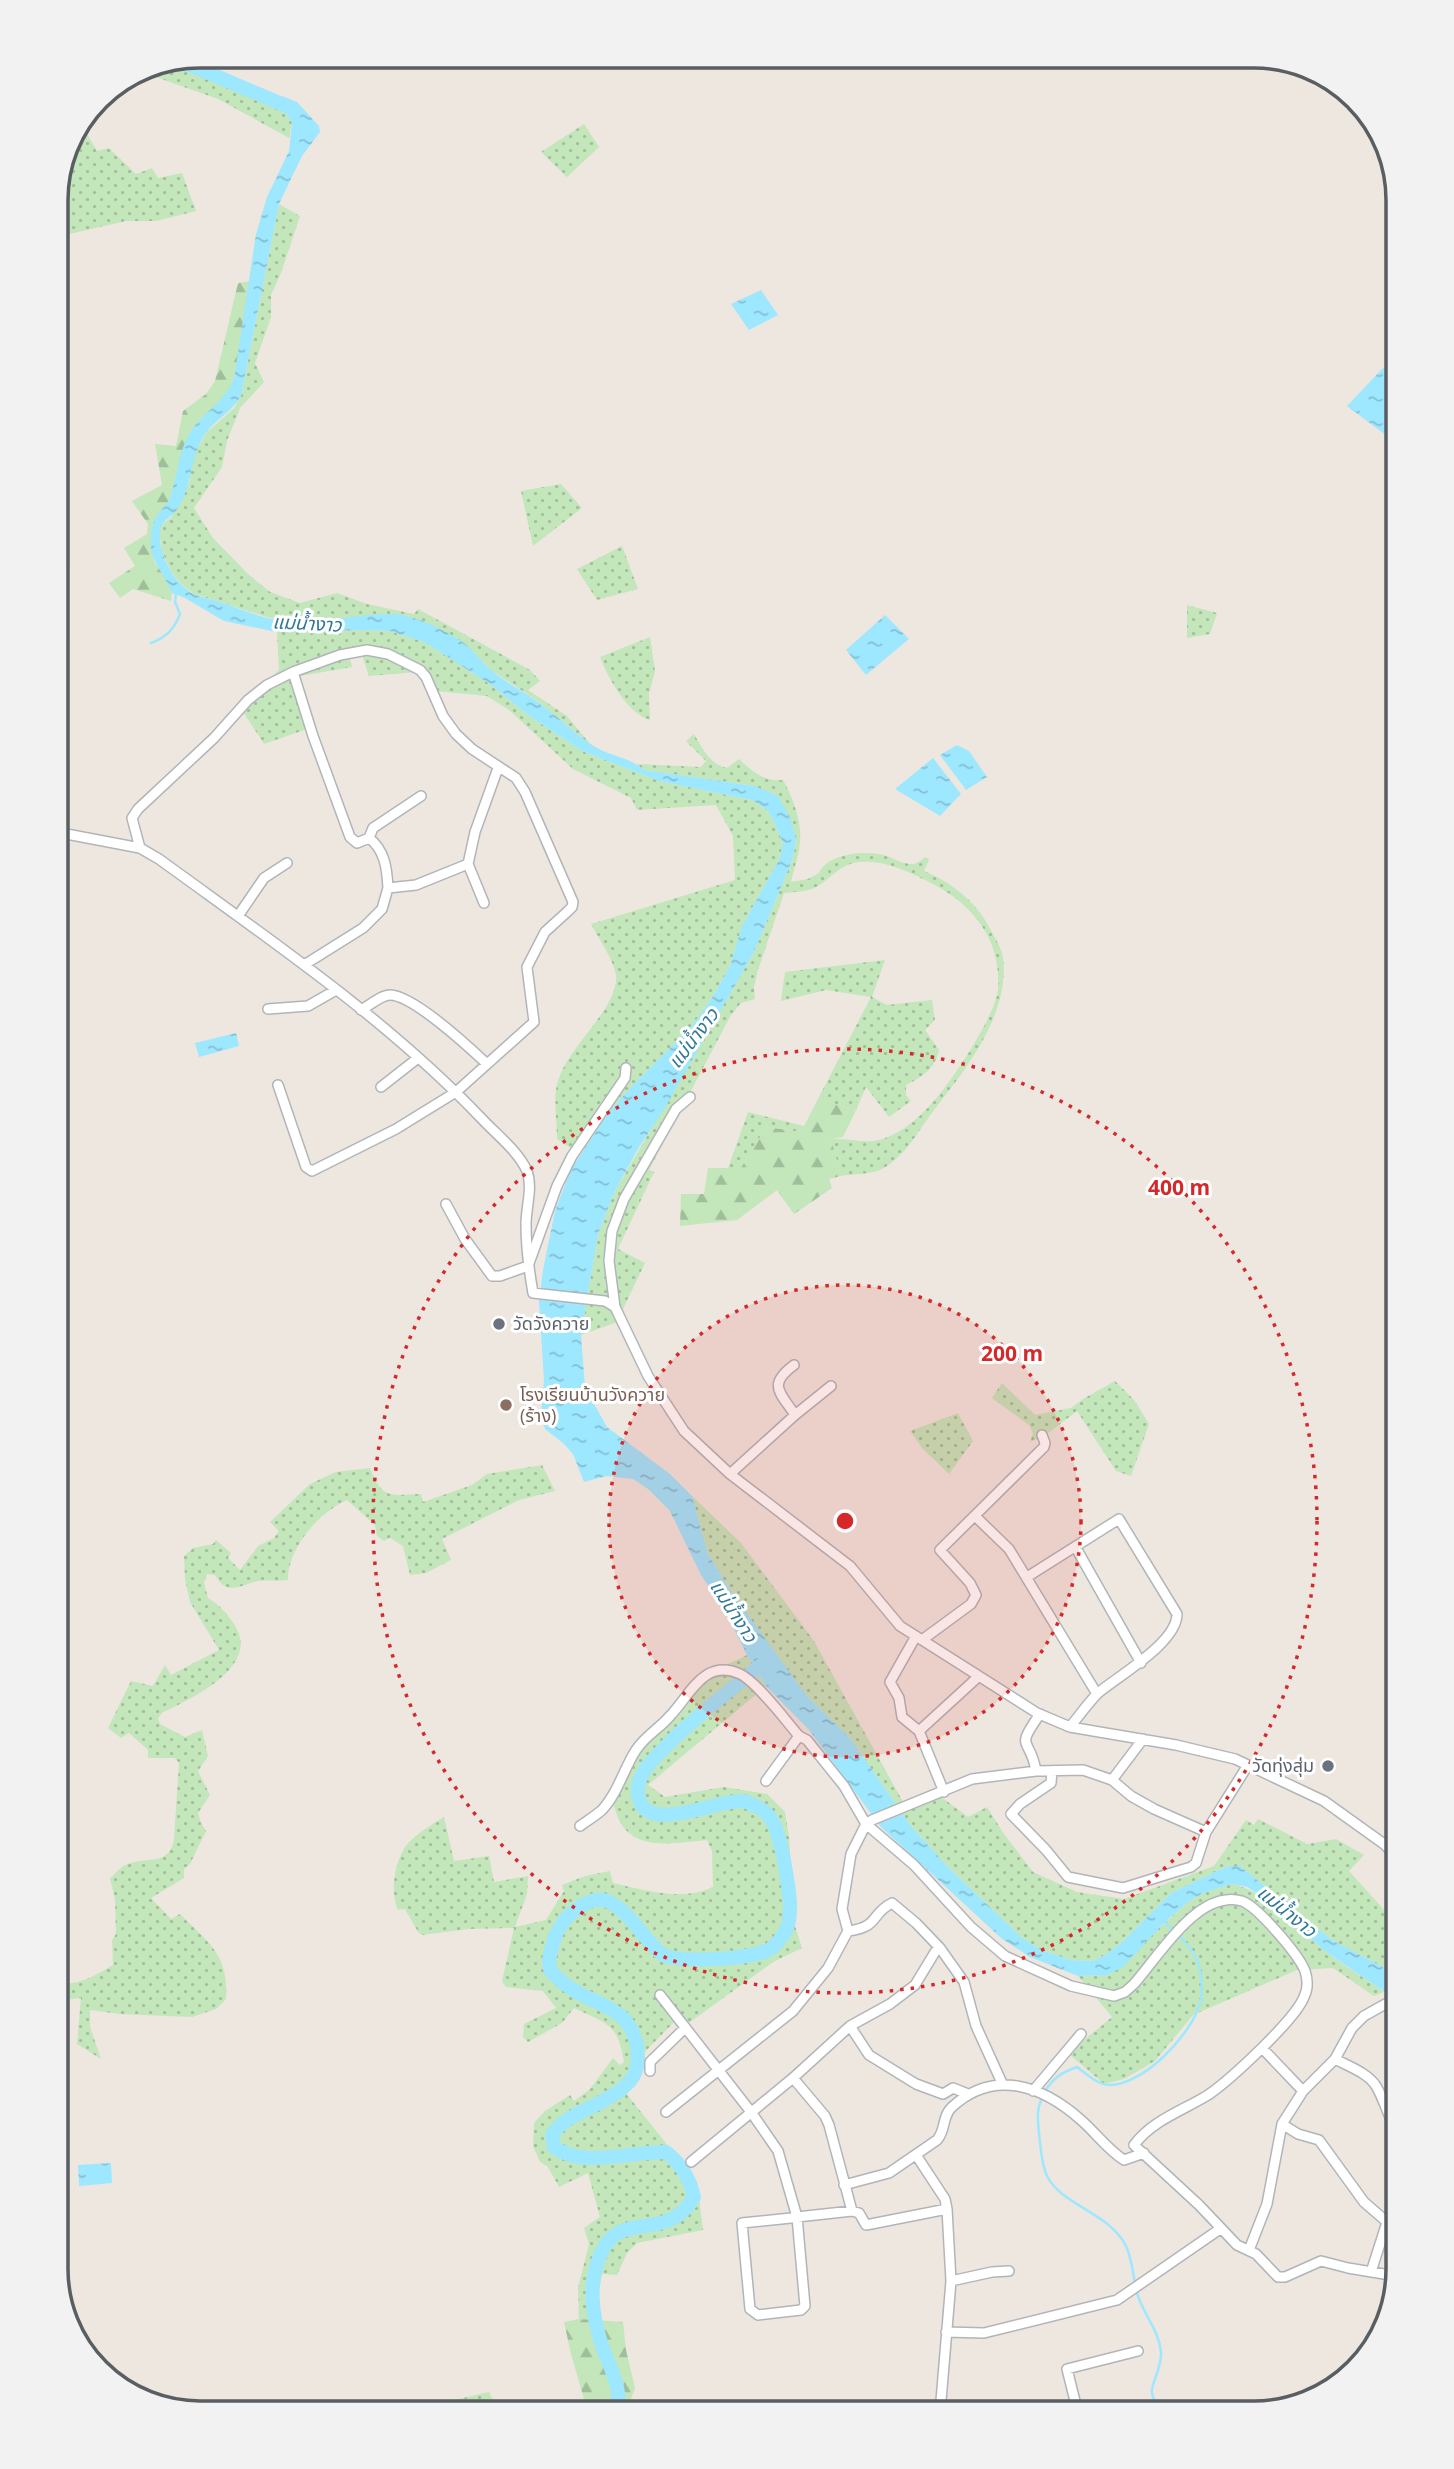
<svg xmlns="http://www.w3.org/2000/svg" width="1454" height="2469" font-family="'Open Sans','Noto Sans Thai',sans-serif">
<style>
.grass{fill:url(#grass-dots)}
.forest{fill:url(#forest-firs)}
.water{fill:url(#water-ripples)}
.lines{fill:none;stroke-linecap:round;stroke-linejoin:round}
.stream{stroke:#9de7ff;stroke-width:2.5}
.river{stroke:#9de7ff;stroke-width:14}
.street-casing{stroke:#b1b5b9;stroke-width:12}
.street{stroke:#fff;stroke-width:9}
.ring{fill:none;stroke:#d62828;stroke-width:3.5;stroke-dasharray:3.5 7}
.worship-dot{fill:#6b7280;stroke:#fff;stroke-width:2.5}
.education-dot{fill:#8d6e63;stroke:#fff;stroke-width:2.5}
.labels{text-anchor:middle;stroke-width:6;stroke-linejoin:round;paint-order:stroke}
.worship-label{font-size:18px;fill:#5b616d;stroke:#fff;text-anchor:start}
.education-label{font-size:18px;fill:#785e54;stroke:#fff;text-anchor:start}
.water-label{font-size:19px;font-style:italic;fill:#31789a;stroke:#fff}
.rim{fill:none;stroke:#595e62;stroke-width:3.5}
.centre{fill:#d62828;stroke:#fff;stroke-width:3.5}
.ring-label{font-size:21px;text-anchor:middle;font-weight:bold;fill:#d62828;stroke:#fff;stroke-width:6;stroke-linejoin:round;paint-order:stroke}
</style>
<defs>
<pattern id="grass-dots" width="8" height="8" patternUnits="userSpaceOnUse" patternTransform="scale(1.75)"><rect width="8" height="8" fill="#c3e6bb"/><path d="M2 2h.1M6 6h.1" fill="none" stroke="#a1be9b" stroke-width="1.8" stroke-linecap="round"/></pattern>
<pattern id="forest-firs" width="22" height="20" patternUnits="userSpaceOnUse" patternTransform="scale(1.75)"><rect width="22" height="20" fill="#c3e6bb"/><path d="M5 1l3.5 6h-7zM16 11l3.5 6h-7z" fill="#a1be9b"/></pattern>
<pattern id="water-ripples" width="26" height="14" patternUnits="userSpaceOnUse" patternTransform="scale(1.75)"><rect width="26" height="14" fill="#9de7ff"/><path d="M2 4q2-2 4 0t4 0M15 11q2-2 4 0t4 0" fill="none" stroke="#83bed2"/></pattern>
</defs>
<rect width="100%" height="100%" fill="#ede7e0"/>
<!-- grass -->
<path class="grass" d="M161,64L183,69L284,111L292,122L289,138L218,99L139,71L145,67Z
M81,124L97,151L109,148L136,174L152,168L158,178L182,173L196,211L156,221H126L56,237C56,194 56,162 81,124Z
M584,124L599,147L567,177L541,152Z
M279,204L300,216L281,273L271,295V317L255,363L264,382L240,408L227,441L222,467L194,508L213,538L248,574L270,592L300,603L337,593L367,604L414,614L418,609L530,670L540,681L528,690L567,716L591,745L535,699L492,671L466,645L407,616L384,614L328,621L294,623L270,618L194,594L181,584L170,570L162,551L159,531L162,525L171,517L189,483L194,454L206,433L234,408L241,396Z
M561,484L582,508L533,546L521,491Z
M622,546L638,589L597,600L577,569Z
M1187,605L1217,613L1210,634L1187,638Z
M365,630L390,631L424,642L490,684L528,715L582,751L659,781L752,800L766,809L774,821L783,843L780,858L742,926L730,966L712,998L691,1027L634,1084L609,1112L580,1154L557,1139C557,1123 554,1105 556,1090C561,1052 611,1017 616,982C619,967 598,938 591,924L735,880L733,836L716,805L637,810L631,798L573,769L509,710L487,696L426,690L418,672L369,676L362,655L350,658L352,667L300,676L313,727L264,744L240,707L279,670L277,632Z
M650,637L655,671L649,694L650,720C626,712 609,679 600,657Z
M694,734C703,749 709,764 727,768L739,759C753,772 764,782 783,780C794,800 804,826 799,850C797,861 793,872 791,882L808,879L819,873C827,855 860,851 878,854C889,855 899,863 910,864C916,865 920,861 925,857L929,860L924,871C951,882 978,903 990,929C995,938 1002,949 1003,958C1010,1014 966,1069 934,1110C918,1131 906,1156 882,1169C873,1174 852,1174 841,1176L831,1139C847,1137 862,1144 879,1140C908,1133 934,1103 951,1079C965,1060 995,1013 998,990C1002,938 971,902 927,881C907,871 884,860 861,862C840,863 832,878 816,887C807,892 794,892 784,893L758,970L754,987L755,999L741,1003L731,1015L649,1170L654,1172L618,1249L645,1263L623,1309L626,1319L581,1335L598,1234L614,1193L754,952L793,858L796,839L755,786L644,770L637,764L701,767L706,761L686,741Z
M885,960L872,997L887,1005L932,1000L935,1020L925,1030L939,1050C935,1069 922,1077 906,1085V1095L911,1101L889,1117L866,1087L856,1110L818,1099L871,997L826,990L781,1001L785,972Z
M748,1112L804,1126L801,1132L766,1127L741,1168H728Z
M1115,1381L1134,1400L1149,1424L1131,1476L1116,1471L1077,1411L1043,1437L1030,1442L1033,1433L1029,1425L992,1398L1002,1383L1035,1415L1071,1408L1083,1399Z
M958,1413L973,1441L949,1474L922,1448L910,1431Z
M542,1465L555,1491L519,1500L442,1539L451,1560L426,1573L410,1575L403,1546L390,1538L384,1541L377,1536L375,1525L347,1500C318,1513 288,1548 288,1580C277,1582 264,1579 254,1582C236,1587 227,1595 215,1575L207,1574L204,1583L208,1598C220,1605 226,1613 234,1624C263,1667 190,1699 162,1713L158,1718L160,1724L185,1737L202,1730L208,1756L198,1771L210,1795L198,1813L201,1823L206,1831L190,1864L184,1869V1878L151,1898L171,1919L180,1914C209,1943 229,1955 226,1999L216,2009L192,2017L120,2014L90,2010V2027L101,2059L77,2044L81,1998L56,2001V1983C79,1986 94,1976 113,1965L112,1940L116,1934L115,1899L110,1878C115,1874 121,1866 128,1864C148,1856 169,1867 174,1839L179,1763L175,1758H148V1750L129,1733L121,1738L108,1728L131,1681L153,1686L165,1665L171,1675L219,1650L190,1602L185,1579L184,1556L193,1548L213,1544L216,1540L231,1553L228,1558L240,1570L258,1546L274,1538L279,1531L270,1522L310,1484L336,1472L370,1468C382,1500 391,1495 421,1494L423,1502L472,1485L487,1474Z
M692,1496L741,1543L814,1641L908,1811L940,1796L968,1817L987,1807L1004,1834L1033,1872L1077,1892L1124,1899L1214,1866L1246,1820L1254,1825L1258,1819L1307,1844L1336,1839L1364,1855L1349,1871L1387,1913L1398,1937V1975L1332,1940L1240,1866H1229L1217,1871L1171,1893L1122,1942L1107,1954L1093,1961L1071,1960L1041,1950L1021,1937L947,1866L911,1826L850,1738L807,1696L787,1671L732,1593L708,1554Z
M747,1655L766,1686L648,1785L665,1797L724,1787L767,1794L785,1812L789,1837L795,1926L802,1948L773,1962L686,2025L679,2017L631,2066L625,2092L697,2182L703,2230L637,2243L627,2253L617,2275L602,2274L598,2297L601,2320L579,2319L578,2288L589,2244L584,2228L600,2217L588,2173L559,2187L548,2167L540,2162L533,2146L534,2123L545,2111L570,2095L574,2101L590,2089L613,2058L620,2065L624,2062C618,2024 608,2024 574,2008L562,2023L528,2042L523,2037L524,2024L556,2008L543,1991L506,1987L502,1981L514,1928L468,1929L422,1935L418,1932L405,1909L398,1910C390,1891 394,1865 405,1847C413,1836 432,1824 444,1817L454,1861L489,1856L494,1882L528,1876L527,1894L515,1927L546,1920L564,1891L562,1885L585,1876L610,1871L613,1883C644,1890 683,1902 713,1887L712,1851L707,1840C680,1842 640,1852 622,1825C615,1815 616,1804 607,1796L623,1771L636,1743L647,1731L666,1717L696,1679Z
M1232,1884C1269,1892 1295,1928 1325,1951C1344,1966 1365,1978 1384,1992L1374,1996L1333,1968L1297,1970L1193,2015L1155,2061L1124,2079L1104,2084L1068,2053L1112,2017L1078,1976L1107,1975L1189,1901L1206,1892Z
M489,2392L494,2402L523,2406L533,2413H510L498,2408L446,2413V2402Z"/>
<!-- forest -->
<path class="forest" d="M251,281L234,379L228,392L217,405L200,419L168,504L156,517L152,531L151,548L155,563L166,577L172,593L171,601L133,589L120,598L109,583L135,566L124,548L147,534L148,524L132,501L162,485L155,444L176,446L183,411L206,394L215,381L238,283Z
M818,1099L856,1110L843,1137L831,1139L841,1176L829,1179L832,1188L794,1214L777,1190L737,1220L680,1226L681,1194H704L708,1168H741L766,1127L801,1132Z
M579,2319L623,2322L626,2350L635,2388L627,2409L637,2413H588L571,2354L564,2322Z"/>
<!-- water -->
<path class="water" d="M282,96L297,102L319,126L320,132L302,156L279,204L241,396C232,412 216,419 205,434C190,456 193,485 178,508C173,516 160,522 160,532C158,554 174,584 194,594C202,598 212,599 220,602C244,610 270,622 296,622C330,623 377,609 407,616C425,621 449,632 464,643C474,651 481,661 490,669C503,681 520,689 534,699C554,713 572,731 592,745C608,756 630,757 644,770L755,786L778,796L791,820L796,839L793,858L754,952L666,1106L638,1149L614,1193L598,1234L581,1335L585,1388L607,1427L670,1474L692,1496L708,1554L732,1593L807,1696L850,1738L911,1826L947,1866L1021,1937L1041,1950L1071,1960L1093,1961L1107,1954L1122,1942L1171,1893L1217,1871L1229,1866H1240L1332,1940L1398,1975V2001L1326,1952L1263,1897L1247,1887L1232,1884L1206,1892L1189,1901L1165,1922L1123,1967L1107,1975L1078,1976L1030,1957L1001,1938L881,1827L809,1730L766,1686L747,1655L726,1613L701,1575L670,1511L648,1489L633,1479L607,1476L584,1482L573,1454L563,1443L545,1429L541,1417L544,1380L539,1301L543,1270L555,1211L571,1169L609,1112L634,1084L691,1027L712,998L730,966L742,926L780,858L783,843L774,821L766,809L752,800L659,781L582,751L528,715L490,684L424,642L390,631L365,630L277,632L224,621L185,598L172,593C166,577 154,565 151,549C150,540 151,525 156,517C159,510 166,507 169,500C178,478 177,454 190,433C203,411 222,406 234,379L256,234L267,197L289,151L292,122L284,111L277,108Z
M761,290L778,315L749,330L731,304Z
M1383,368L1398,384V425L1387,436L1347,406Z
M885,615L909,639L866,675L846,650Z
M957,745L969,751L987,777L966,790L940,755Z
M933,758L961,794L940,816L895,789Z
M236,1033L239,1046L199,1057L195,1043Z
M111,2163L112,2183L79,2186L78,2165Z"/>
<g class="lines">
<!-- stream -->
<path class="stream" d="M151,643C167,637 174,629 180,614L175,602L176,593
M1045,2092C1052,2078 1063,2072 1077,2067C1085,2073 1098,2085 1109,2085C1143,2086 1192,2034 1200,2003C1203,1990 1202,1972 1197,1960C1190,1944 1175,1932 1162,1920
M1042,2098C1036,2110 1038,2121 1039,2134C1041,2148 1041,2163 1047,2176C1062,2206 1109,2212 1126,2246C1133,2261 1133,2278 1137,2293C1143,2314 1159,2330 1161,2352C1162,2369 1150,2385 1152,2393C1153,2400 1158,2406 1159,2413"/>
<!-- river -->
<path class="river" d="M175,61L195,67L291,108L294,113
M617,2413C623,2389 610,2368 602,2346C592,2315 587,2282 602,2251C622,2209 667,2244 694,2197C689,2177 682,2165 666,2152C631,2151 584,2169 554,2147L552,2135C556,2129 561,2124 567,2120C585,2108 627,2094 635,2073C639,2064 638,2056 637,2047C630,2001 585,2006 558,1978C557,1978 551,1971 551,1971C546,1961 552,1949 554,1940C559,1923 573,1909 589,1902C618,1888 642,1940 662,1954C677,1964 754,1959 770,1949C775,1946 785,1934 787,1928C794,1909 787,1880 784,1860C780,1844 777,1818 761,1809C756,1806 748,1802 742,1801C715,1800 645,1836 638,1795C636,1783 643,1771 651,1762C685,1724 727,1693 766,1661"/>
<defs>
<path id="street" d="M293,672L313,736L350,837L357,843L369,838C385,850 387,869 388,888L416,885L468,864
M56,832L140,848L159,859C270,940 387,1019 482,1119C497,1135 518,1151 527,1171C533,1188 526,1207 526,1224C526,1247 529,1270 533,1293L605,1301L615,1307L648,1376L684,1431L730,1474L850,1566L900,1626L1037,1713L1070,1727L1176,1745L1235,1759L1324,1801L1384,1844L1398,1859
M369,838L373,828L421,796
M140,848L132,818L138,809L214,738L248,700L267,685L293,672L340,655L367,650L388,654L420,670L426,677L443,716L456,734L472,749L516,778L525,792L573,902L572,907L567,912L545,932L527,967L534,1022L456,1092L396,1129L312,1171L306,1167L278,1085
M484,903L468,864L475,832L498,768
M238,916L264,878L287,863
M304,965L363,928L382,909L388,888
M268,1009L308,1006L336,990
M361,1010C369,1006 381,995 390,995C413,995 470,1048 487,1064
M381,1087L418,1058
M446,1204L465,1239L492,1276H500L528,1266L557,1186L572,1156L625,1078L626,1068
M615,1307L609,1261L612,1231L624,1199L676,1109L690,1097
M794,1365C767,1385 780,1392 795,1415
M730,1474L795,1415L831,1386
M976,1517L1009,1549L1097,1694
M1076,1548L1141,1663
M1027,1577L1119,1519L1177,1614C1177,1643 1118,1676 1098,1693C1088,1703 1079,1716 1070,1727
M916,1636L890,1682L899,1698L902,1717L919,1731L978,1677
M922,1640L971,1604L976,1595L970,1583L940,1550L1044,1447L1045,1443L1042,1435
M919,1731L944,1792
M1036,1771C1030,1736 1014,1751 1040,1714
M1052,1771L1051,1783L1020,1804L1011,1814L1046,1850L1068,1877L1123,1888L1191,1867L1196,1863L1206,1832
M1112,1780L1143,1739
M766,1781L799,1736
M580,1826C587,1821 595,1816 602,1810C618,1793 624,1768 636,1750C646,1735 659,1729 670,1716C691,1694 704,1658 740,1674C756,1681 786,1721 799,1736L807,1740L844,1786L866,1824L914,1865L971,1927L1005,1956L1071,1986L1114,1996L1125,1992L1134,1984C1156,1959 1191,1903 1226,1900C1230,1899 1238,1900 1242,1901C1258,1907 1299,1955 1305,1971C1308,1980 1308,1989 1304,1997C1295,2020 1230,2080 1208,2095C1182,2111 1153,2120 1134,2145L1199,2205L1237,2245L1256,2254L1278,2277H1285L1321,2261L1348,2268L1396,2276
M1384,1844L1398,1836
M848,1931C880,1927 870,1914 892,1903L916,1923L940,1948L964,1982L976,2026L1002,2083
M660,1995L751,2112L778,2151L797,2217L805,2306L801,2310L758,2315L750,2309L742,2223L791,2218L797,2217L852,2211L859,2213L866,2225L947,2209
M850,2026L869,2055L916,2084L943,2094L953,2088L968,2094
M1262,2048L1303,2091
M1335,2059C1348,2066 1368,2073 1376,2086C1385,2101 1388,2118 1398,2132
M650,2071V2062L685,2028
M793,2078L825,2116L829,2125L852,2211
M1033,2091L1081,2034
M666,2112L793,2011L828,1968L848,1931L842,1909L851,1854L866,1824L872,1820L972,1779L1036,1771L1083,1770L1112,1780L1131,1796L1154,1809L1206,1832L1248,1765
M1282,2124L1298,2134L1319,2140L1364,2202L1387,2222
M916,2155L945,2199L947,2209L951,2281L940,2413
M691,2162L793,2078L850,2026L890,2004L915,1985L935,1952L940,1948
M844,2185L889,2173L937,2140C946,2130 942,2116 952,2107C994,2068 1043,2086 1081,2120C1096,2133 1108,2150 1124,2160L1144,2153
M1249,2250L1267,2204L1282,2124L1303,2091L1335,2059L1352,2028L1364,2016L1398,1997
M1371,2272L1387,2222L1398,2202
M951,2281L992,2272L1009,2271
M946,2332L984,2333L1117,2300L1220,2229
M1078,2413L1067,2369L1138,2351"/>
</defs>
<!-- street casing -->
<use href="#street" class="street-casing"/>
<!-- street -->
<use href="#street" class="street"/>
</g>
<!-- distance rings -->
<circle cx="845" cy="1521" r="236" fill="#d62828" fill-opacity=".12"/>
<g class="ring">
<circle cx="845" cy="1521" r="236"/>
<circle cx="845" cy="1521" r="472"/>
</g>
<!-- markers -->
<g class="worship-dot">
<circle cx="499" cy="1324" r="7"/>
<circle cx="1328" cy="1766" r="7"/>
</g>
<circle class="education-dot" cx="506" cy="1405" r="7"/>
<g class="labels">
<!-- worship labels -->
<g class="worship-label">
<text x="513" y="1330">วัดวังควาย</text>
<text x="1314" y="1772" text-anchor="end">วัดทุ่งสุ่ม</text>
</g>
<!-- education labels -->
<g class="education-label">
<text x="520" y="1401">โรงเรียนบ้านวังควาย<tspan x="520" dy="21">(ร้าง)</tspan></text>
</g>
<!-- water labels -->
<g class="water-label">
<text transform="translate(307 623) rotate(3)" y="7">แม่น้ำงาว</text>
<text transform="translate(693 1038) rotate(-53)" y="7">แม่น้ำงาว</text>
<text transform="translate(734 1611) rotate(57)" y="7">แม่น้ำงาว</text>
<text transform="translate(1287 1911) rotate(39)" y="7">แม่น้ำงาว</text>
</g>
</g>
<!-- crop -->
<path d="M0 0H1454V2469H0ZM200 68H1254A132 132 0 0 1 1386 200V2269A132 132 0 0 1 1254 2401H200A132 132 0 0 1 68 2269V200A132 132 0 0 1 200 68Z" fill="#f2f2f2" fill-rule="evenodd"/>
<path class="rim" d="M200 68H1254A132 132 0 0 1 1386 200V2269A132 132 0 0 1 1254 2401H200A132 132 0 0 1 68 2269V200A132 132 0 0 1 200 68Z"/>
<circle cx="845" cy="1521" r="10" class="centre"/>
<g class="ring-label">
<text x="1179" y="1195">400 m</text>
<text x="1012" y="1361">200 m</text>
</g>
</svg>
